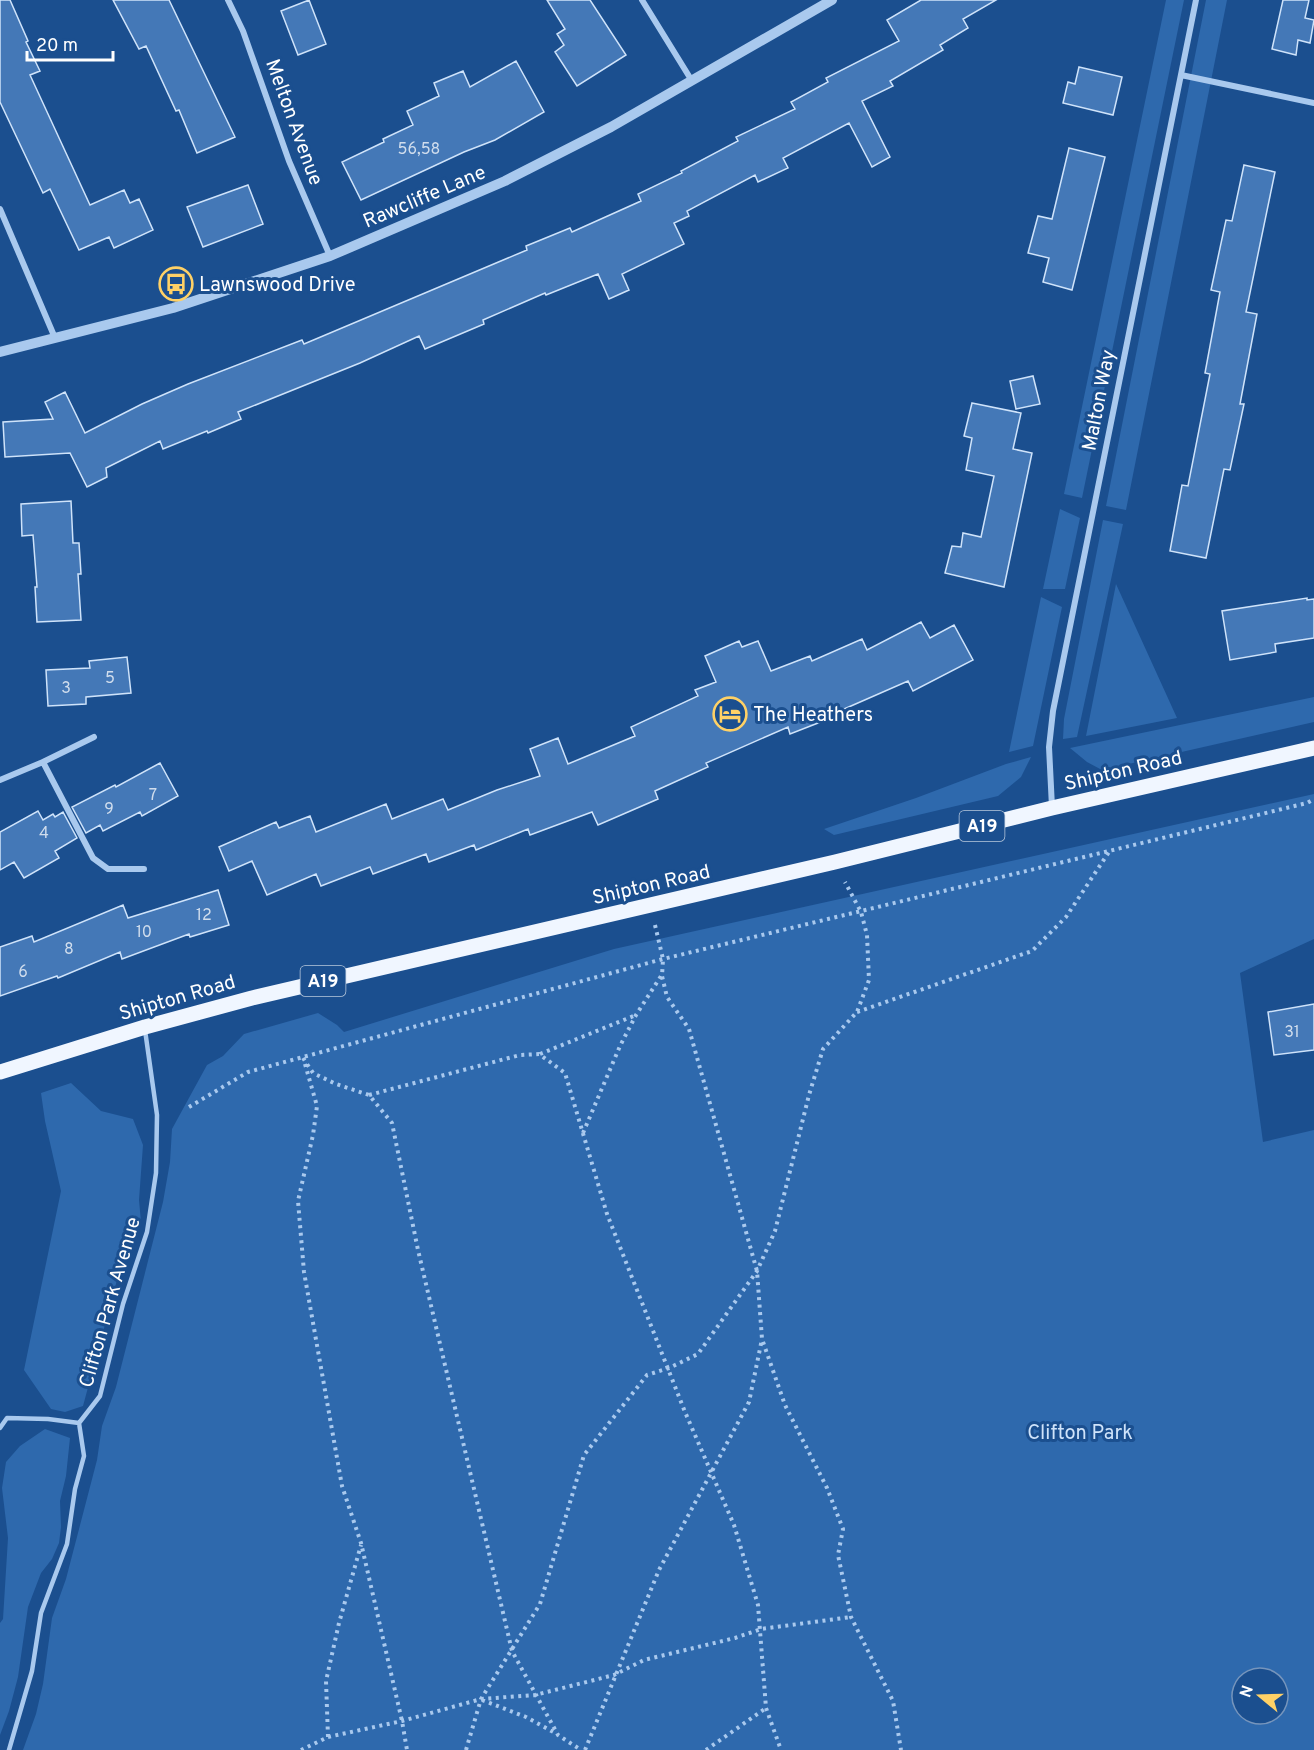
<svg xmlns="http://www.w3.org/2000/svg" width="1314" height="1750" font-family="Overpass,sans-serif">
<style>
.green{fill:#2e69ad;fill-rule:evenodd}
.building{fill:#4478b7;stroke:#cfe3fa;stroke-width:1.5}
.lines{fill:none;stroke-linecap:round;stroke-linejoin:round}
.path{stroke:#a9c9ee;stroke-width:4;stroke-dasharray:3 4.5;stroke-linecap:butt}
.service{stroke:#a9c9ee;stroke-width:4.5}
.minor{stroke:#a9c9ee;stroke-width:6}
.tertiary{stroke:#a9c9ee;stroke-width:10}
.primary{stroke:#f0f6ff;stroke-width:15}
.labels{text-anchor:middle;stroke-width:6;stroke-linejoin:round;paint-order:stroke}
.number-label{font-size:16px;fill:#d0dded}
.shield{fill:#1b4f8f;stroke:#bbcadd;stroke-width:1.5}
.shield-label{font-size:18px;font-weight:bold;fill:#fff}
.street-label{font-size:20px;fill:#fff;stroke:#1b4f8f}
.poi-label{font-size:20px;fill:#fff;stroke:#1b4f8f;text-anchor:start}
.park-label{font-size:20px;fill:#cfe3fa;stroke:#1b4f8f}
</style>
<rect width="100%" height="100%" fill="#1b4f8f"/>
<!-- green -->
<path class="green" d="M1166,0H1184L1082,498L1064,494Z
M1206,0H1227L1126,510L1106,506Z
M1060,509L1080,518L1065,589H1043Z
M1103,520L1123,524L1077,737L1063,739L1064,719Z
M1116,584L1177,718L1086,736Z
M1041,597L1062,607L1033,746L1009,752Z
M1314,697V722L1102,770L1087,762L1070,748Z
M1031,757L1021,777L998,796L834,835L824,829L916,798L1006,764Z
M1314,794V939L1240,973L1263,1142L1314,1130V1750H23L36,1714L43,1684L52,1618L66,1579L97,1460L102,1426L116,1387L163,1202L170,1162L172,1129L207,1065L223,1056L244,1034L318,1013L337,1025L344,1032L614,949ZM1242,1678H1278V1714H1242Z
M71,1083L101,1111L133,1119L143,1145L139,1200L141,1222L136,1240L123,1259L120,1269L83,1406L65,1412L51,1409L24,1370L61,1191L45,1121L41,1093Z
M45,1429L70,1438L66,1476L60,1501L61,1527L59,1543L52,1559L41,1573L28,1607L18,1677L9,1711L0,1735V1623L3,1619L8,1538L2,1488L6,1462L20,1446Z"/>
<!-- building -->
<path class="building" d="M0,0H10L28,41L26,42L40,71L30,75L90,205L124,190L130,203L139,199L153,230L114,248L109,237L79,250L50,189L43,193L0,102Z
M113,0H169L235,137L197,153L179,110L176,111L146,46L139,49Z
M309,0L326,44L298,55L281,11Z
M547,0H590L626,55L577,86L555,52L564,45L557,34L565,29Z
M921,0H996L963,19L968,28L940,45L943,50L890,81L893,86L862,101L890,157L872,167L849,123L783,158L788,168L758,182L755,175L687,211L689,216L674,223L684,244L622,274L629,290L609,299L598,274L546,295L545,293L483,320L484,324L425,349L419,336L360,363L238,412L241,419L208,433L207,431L163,449L160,441L106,468L107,477L87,487L70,453L5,457L3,422L53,419L45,402L65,392L85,433L142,404L188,384L302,340L304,344L527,250L526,246L570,228L572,232L641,201L638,194L682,173L681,171L738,141L736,137L795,109L791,102L828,82L826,78L899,41L887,20Z
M1283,0H1309L1305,18L1314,20L1310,43L1298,40L1296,55L1272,49Z
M516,61L544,112L495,140L464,152L361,200L342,162L384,142L383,139L413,125L407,111L439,96L434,83L463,71L470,87Z
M1079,67L1122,77L1113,115L1063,103L1068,82L1075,84Z
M1069,148L1105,157L1072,290L1043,282L1049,258L1028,253L1038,216L1052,219Z
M1244,165L1275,172L1246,312L1257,314L1240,404H1244L1230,470L1224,469L1206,558L1170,551L1182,485L1188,486L1210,374L1205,373L1220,292L1211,290L1226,220L1232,221Z
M248,185L263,224L203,247L187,207Z
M1033,376L1040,404L1016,409L1010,381Z
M972,403L1021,413L1013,449L1032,453L1004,587L945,573L952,546L961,547L963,533L981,537L994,476L966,470L972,438L964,436Z
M71,501L73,543H79L81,574H78L81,620L37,622L35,587H37L33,535L22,536L21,504Z
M1307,598V600L1314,599V638L1275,644L1276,652L1230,660L1222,611Z
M921,622L930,638L954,625L973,660L913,691L908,681L835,713L836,716L790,734L788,727L706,763L708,767L655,791L658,799L598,825L592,812L530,835L528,829L476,850L474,845L429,862L426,854L373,874L370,867L321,886L316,874L267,895L252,861L229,871L219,847L276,822L279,828L310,816L316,832L386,804L392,819L443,799L448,810L497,790L540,776L530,749L558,738L568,764L635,736L631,727L698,696L695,690L716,682L705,656L739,641L742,647L758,641L771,671L810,656L812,661L862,639L867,650Z
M127,657L131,693L86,697V704L48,706L46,670L90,668L89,661Z
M160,763L178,796L142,816L140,812L103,831L100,825L86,833L72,807L115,785L116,787Z
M38,811L43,820L53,814L55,817L63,812L77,838L55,851L59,858L24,878L14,862L0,870V832Z
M218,890L229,925L190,937L189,934L122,959L120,952L58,978L57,976L0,996V947L32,936L34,942L123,905L128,918Z
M1314,1004V1050L1274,1055L1268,1012Z"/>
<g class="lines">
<!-- path -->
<path class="path" d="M655,925L663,959L662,976L667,997L689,1029L757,1271L762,1339L785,1405L827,1488L843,1529L838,1555L851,1617L893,1701L901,1750
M857,1012L1032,951L1066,917L1109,852
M540,1054L636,1015
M303,1058L313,1073L336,1084L369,1095L392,1123L418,1250L512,1651L558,1735L581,1750
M305,1064L317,1106L313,1135L298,1201L304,1272L342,1486L361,1543L402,1721L407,1750
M369,1095L520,1055L539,1054L565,1073L607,1214L685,1412L734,1525L758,1605L766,1708L781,1750
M189,1107L248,1072L663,959L1307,803L1314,799
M583,1133L620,1046L636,1015L661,976
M482,1700L526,1717L557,1734
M328,1737L326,1681L339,1623L361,1545
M301,1750L328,1737L402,1721L481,1699L535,1695L614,1675L644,1660L735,1638L761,1629L851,1617
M466,1750L481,1699L540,1604L584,1455L647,1375L669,1368L698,1354L757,1271L775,1231L809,1095L823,1049L857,1012L869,980L867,935L861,912L845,882
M585,1750L659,1570L749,1402L762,1339
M706,1750L766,1708"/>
<!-- service -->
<path class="service" d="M0,1428L7,1418L48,1419L79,1423
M9,1750L32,1671L41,1613L67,1544L75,1489L84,1456L79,1423L100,1396L123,1304L147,1232L156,1173L157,1115L145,1030"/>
<!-- minor -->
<path class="minor" d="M228,0L243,31L289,161L330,256
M642,0L692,81
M1181,75L1314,103
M0,209L55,338
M43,762L93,858L108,869H144
M0,780L43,762L94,737
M1052,807L1049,747L1053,711L1196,0"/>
<!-- tertiary -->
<path class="tertiary" d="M0,352L173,308L330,256L505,181L611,127L832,0"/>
<!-- primary -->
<path class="primary" d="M0,1072L145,1027L252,998L835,862L1052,808L1314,748"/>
</g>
<!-- icons -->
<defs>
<symbol id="bus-ring" viewBox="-11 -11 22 22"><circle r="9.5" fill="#1b4f8f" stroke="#ffd166" stroke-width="1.5"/><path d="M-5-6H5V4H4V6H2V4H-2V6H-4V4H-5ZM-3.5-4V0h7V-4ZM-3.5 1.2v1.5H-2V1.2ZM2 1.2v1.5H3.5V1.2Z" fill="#ffd166"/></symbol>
<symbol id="hotel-ring" viewBox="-11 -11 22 22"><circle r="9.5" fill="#1b4f8f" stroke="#ffd166" stroke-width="1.5"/><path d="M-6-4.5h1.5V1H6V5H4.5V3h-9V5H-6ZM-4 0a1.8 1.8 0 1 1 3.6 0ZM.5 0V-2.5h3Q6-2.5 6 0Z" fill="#ffd166"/></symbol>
</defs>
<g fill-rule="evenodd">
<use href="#bus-ring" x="157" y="265" width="38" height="38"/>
<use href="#hotel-ring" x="711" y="695" width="38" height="38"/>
</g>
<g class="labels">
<!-- number labels -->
<g class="number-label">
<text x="419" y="154">56,58</text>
<text x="110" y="683">5</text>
<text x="66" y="693">3</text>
<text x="153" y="800">7</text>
<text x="109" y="814">9</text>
<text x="44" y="838">4</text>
<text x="204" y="920">12</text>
<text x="144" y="937">10</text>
<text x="69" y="954">8</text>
<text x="23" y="977">6</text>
<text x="1292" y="1037">31</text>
</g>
<!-- shield labels -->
<g class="shield">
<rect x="959.5" y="811" width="45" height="30" rx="4.5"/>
<rect x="300.5" y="966" width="45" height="30" rx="4.5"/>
</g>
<g class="shield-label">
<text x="982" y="832">A19</text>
<text x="323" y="987">A19</text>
</g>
<!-- street labels -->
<g class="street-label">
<text transform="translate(295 122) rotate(70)" y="7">Melton Avenue</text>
<text transform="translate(424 196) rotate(-23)" y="7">Rawcliffe Lane</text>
<text transform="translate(1098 400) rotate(-79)" y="7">Malton Way</text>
<text transform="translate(1123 770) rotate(-13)" y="7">Shipton Road</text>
<text transform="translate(651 884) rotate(-13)" y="7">Shipton Road</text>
<text transform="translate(177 997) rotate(-16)" y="7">Shipton Road</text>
<text transform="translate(109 1302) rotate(-74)" y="7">Clifton Park Avenue</text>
</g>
<!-- poi labels -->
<g class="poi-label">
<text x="199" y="291">Lawnswood Drive</text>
<text x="753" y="721">The Heathers</text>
</g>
<!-- park labels -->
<g class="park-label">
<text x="1080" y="1439">Clifton Park</text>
</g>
</g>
<!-- north arrow -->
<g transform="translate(1260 1696) rotate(289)"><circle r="28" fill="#1b4f8f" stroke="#7695bc" stroke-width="1.5"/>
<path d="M0-4.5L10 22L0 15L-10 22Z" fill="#ffd166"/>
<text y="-9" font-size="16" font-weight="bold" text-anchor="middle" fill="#ffffff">N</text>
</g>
<!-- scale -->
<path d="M27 51v9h86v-9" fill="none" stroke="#ffffff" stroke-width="3"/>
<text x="36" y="51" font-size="18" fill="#ffffff" stroke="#1b4f8f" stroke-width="4.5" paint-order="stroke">20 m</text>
</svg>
